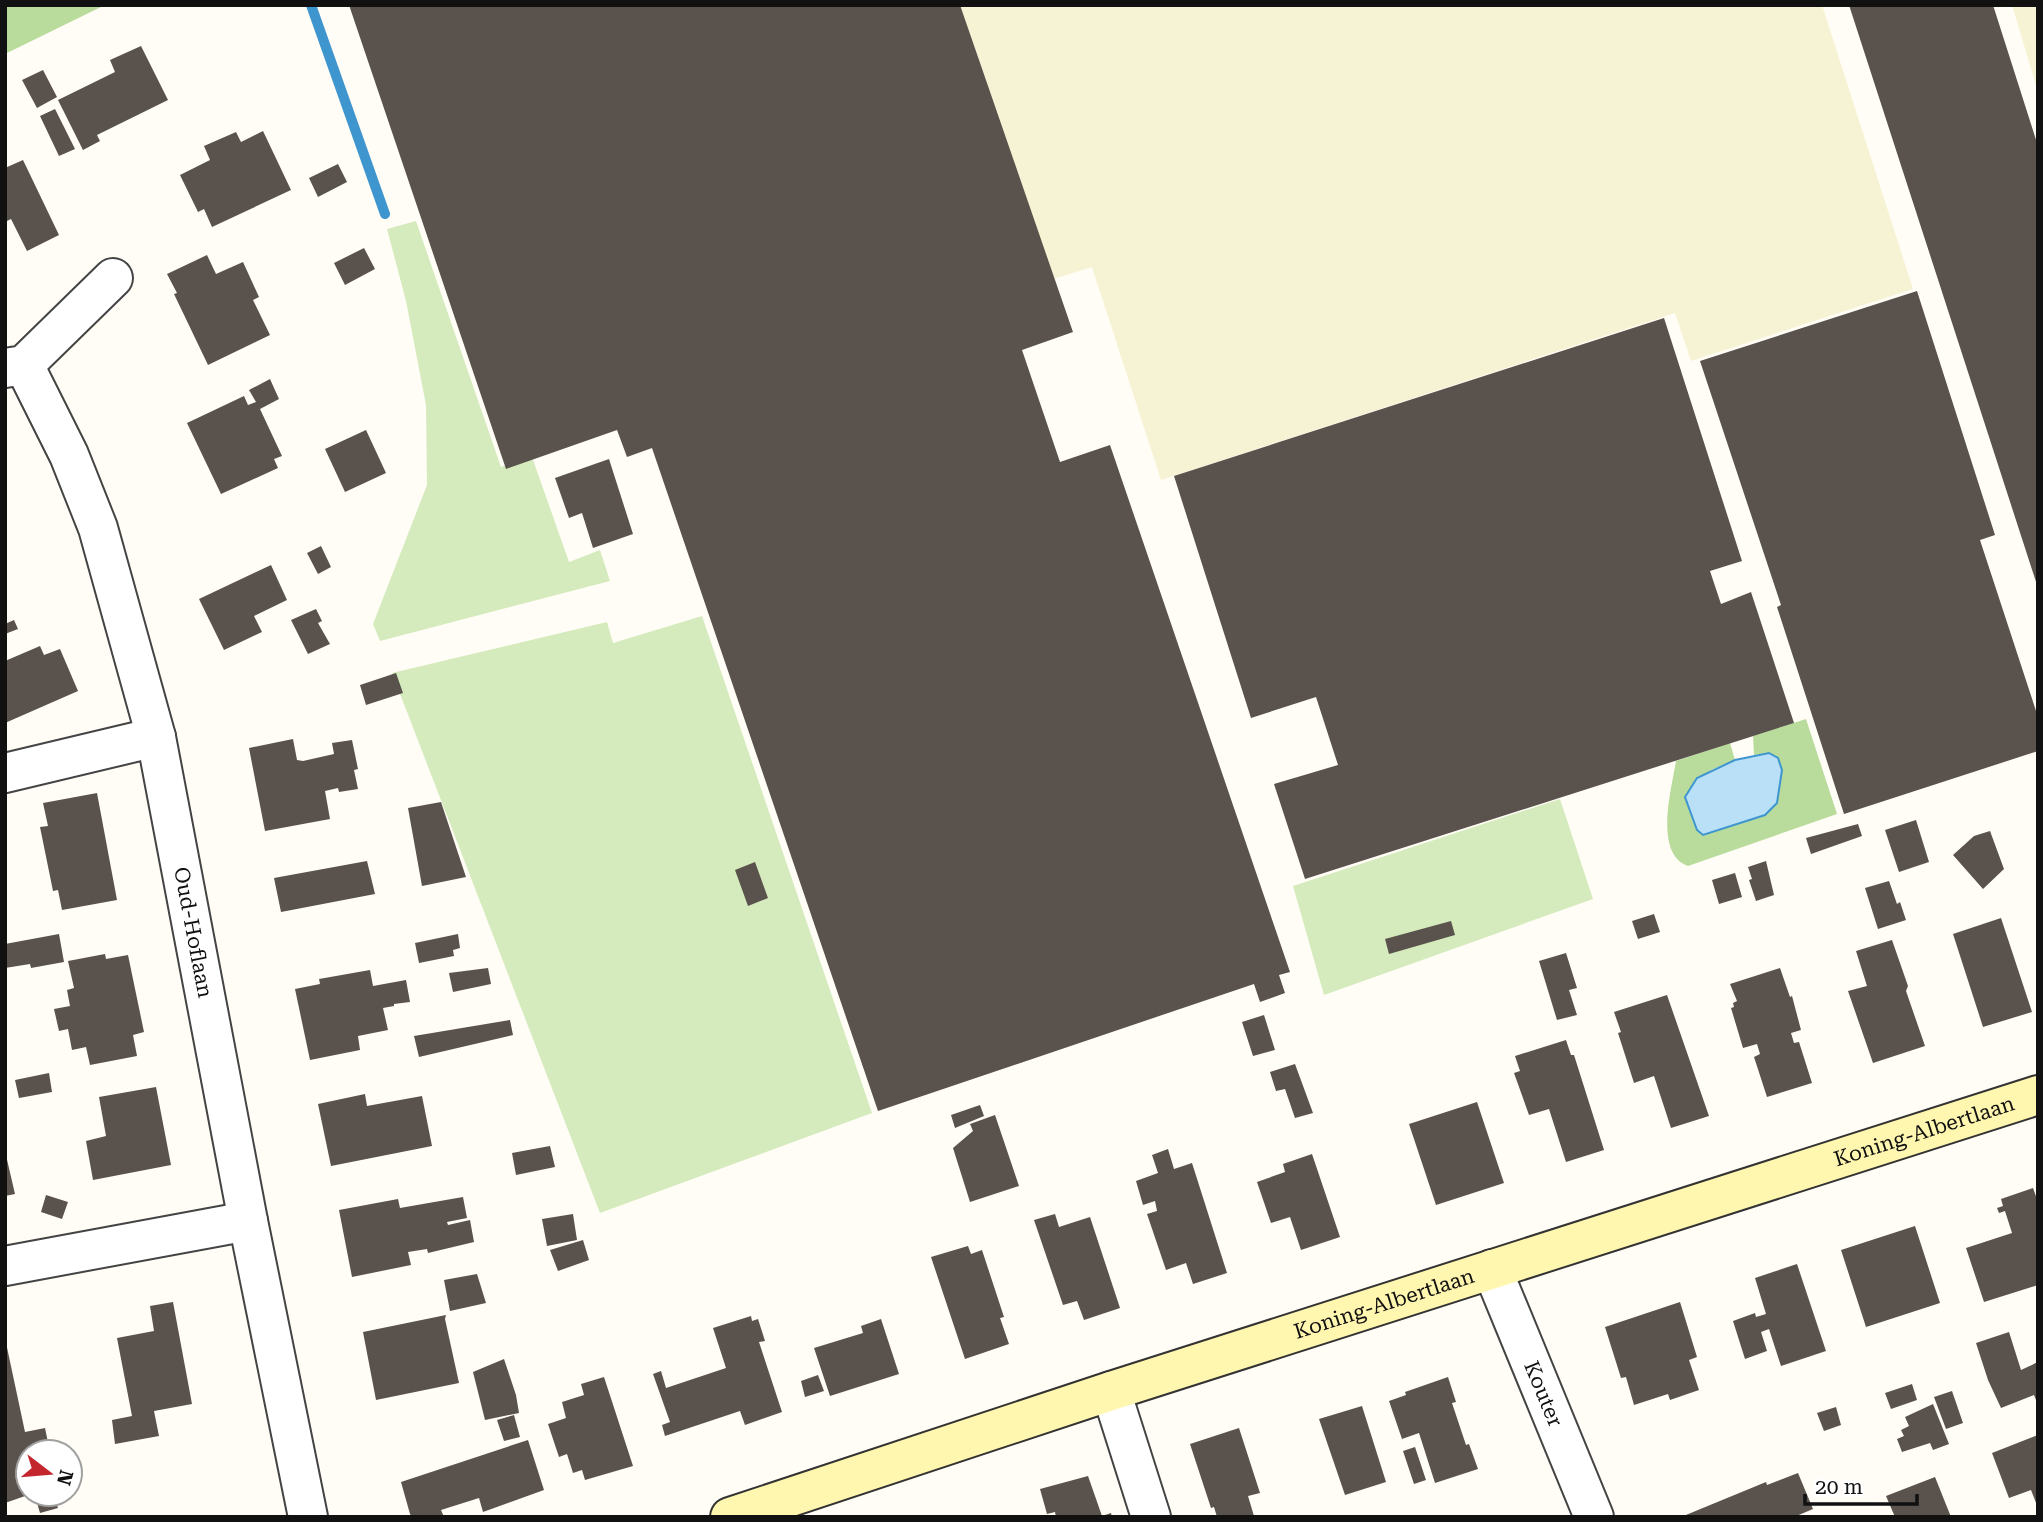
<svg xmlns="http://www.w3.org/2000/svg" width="2043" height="1522" font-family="'Roboto Serif',serif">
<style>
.farmland{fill:#f6f3d4}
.green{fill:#d5ebbd}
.forest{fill:#b9dc9c}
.water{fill:#b9e0f7;stroke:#3f96cf;stroke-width:2}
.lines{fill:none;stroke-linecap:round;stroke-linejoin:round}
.stream{stroke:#3f96cf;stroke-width:10}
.building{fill:#5a524d}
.street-casing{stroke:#444;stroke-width:42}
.secondary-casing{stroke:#333;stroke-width:42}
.street{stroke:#fff;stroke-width:38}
.secondary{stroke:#fff6b0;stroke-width:38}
.labels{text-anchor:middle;stroke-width:7;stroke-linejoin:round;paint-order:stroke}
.street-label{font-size:21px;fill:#111;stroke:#fff}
</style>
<rect width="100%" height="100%" fill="#fffdf5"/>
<!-- farmland -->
<path class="farmland" d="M956,5H1822L1913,289L1691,361L1675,313L1161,480L1092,267L1050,280Z
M2012,5H2038V92Z"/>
<!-- green -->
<path class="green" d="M416,221L501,467L532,457L569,562L600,550L610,581L380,641L373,624L427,485L426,405L406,301L387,229Z
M702,616L872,1113L600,1213L392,673L607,622L613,643Z
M1560,799L1593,899L1324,995L1293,886Z"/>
<!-- forest -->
<path class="forest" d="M5,5H105L5,54Z
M1806,719L1837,814L1688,866C1653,854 1672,787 1676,761L1730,743L1735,760L1711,770L1685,797L1697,830L1702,835L1765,815L1777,803L1778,758L1769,753L1754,755L1753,736Z"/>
<!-- water -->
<path class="water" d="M1769,753L1778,758L1782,770L1777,803L1765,815L1703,835L1697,830L1685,797L1697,778L1735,760Z"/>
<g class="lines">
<!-- stream -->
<path class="stream" d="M311,5L385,214"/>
</g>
<!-- building -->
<path class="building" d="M349,5H960L1073,332L1022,350L1060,462L1110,445L1290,972L1279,975L1285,993L1260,1002L1254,984L878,1111L652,448L627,457L617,430L506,469Z
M1849,5H1993L2038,146V588Z
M141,46L168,100L97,135L100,141L83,150L58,100L115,72L110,60Z
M43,70L57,97L37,108L22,80Z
M55,109L75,149L59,156L40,116Z
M263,131L291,190L212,227L204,209L198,212L180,175L210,160L204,146L236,132L241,142Z
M23,160L59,235L27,251L11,219L5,222V168Z
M338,164L347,182L318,197L309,178Z
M364,248L375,269L345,285L334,263Z
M207,255L216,274L243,262L259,297L253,300L270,335L208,365L174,294L177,293L167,274Z
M1917,291L1995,535L1980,540L2038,717V751L1844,814L1777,607L1781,605L1700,361Z
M1664,318L1742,561L1710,571L1721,604L1751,592L1794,723L1305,879L1274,784L1338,765L1316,697L1251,718L1174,476Z
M270,379L279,399L260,409L282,456L274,459L278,468L221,494L187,423L244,396L248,405L256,402L249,390Z
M366,430L386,473L345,492L325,449Z
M609,459L633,534L593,548L582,513L569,518L555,478Z
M321,546L331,567L318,574L307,553Z
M271,565L287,600L254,616L262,632L224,650L199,599Z
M316,609L322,621L318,623L330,644L308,654L291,620Z
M14,620L18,629L5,634V624Z
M40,646L44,655L60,649L78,691L5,723V661Z
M396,673L403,693L366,705L360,685Z
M293,739L297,760L303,761L334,754L332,743L352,740L358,769L354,770L358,789L339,792L338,788L325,791L330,819L265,831L249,748Z
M97,793L117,900L62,910L58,890L53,891L40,827L48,826L43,803Z
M441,802L466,877L422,886L408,808Z
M1916,820L1929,862L1899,872L1885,830Z
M1858,824L1862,836L1811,854L1806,838Z
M1990,831L2004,869L1983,889L1953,855L1974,836Z
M367,861L375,894L281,912L274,878Z
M1766,861L1774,895L1756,901L1749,880L1752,879L1748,867Z
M755,862L768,898L748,906L735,870Z
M1735,873L1742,897L1719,904L1712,880Z
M1889,881L1897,904L1900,902L1906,920L1878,929L1865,888Z
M1654,914L1660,932L1638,939L1632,921Z
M2001,918L2032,1012L1983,1027L1953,934Z
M1451,921L1455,935L1389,954L1385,939Z
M59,934L64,962L31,968L30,964L5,968V944Z
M458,934L460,948L453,950L454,956L419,963L415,943Z
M1892,940L1908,986L1906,991L1925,1046L1873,1063L1848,991L1867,986L1856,951Z
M1566,953L1577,988L1569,990L1577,1015L1557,1020L1539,961Z
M105,954L106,959L128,955L144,1032L133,1035L137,1056L90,1065L86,1047L72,1050L68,1029L59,1031L54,1009L70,1006L67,990L74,988L68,961Z
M488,968L491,984L453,992L449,973Z
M1780,968L1790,997L1792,996L1801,1030L1791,1033L1794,1043L1799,1042L1812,1083L1767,1097L1754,1057L1760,1054L1757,1044L1743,1048L1731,1008L1734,1007L1733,1003L1737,1001L1730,984Z
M370,970L373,986L406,980L410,1002L394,1004V1006L383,1008L388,1030L358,1036L360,1050L310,1060L295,989L320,984L319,979Z
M1667,995L1709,1116L1671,1128L1654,1076L1634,1083L1618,1033L1621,1032L1614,1012Z
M1264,1015L1275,1050L1253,1056L1242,1022Z
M510,1020L513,1035L419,1057L414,1036Z
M1566,1040L1571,1055H1574L1604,1150L1566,1162L1549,1109L1529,1115L1514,1073L1520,1071L1515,1056Z
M1295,1064L1313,1113L1295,1118L1285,1089L1276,1091L1270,1072Z
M49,1073L52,1092L19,1098L15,1080Z
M156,1087L171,1165L93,1180L86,1141L106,1136L99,1097Z
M365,1094L367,1106L422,1096L432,1146L331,1166L318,1104Z
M1477,1102L1504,1183L1436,1205L1409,1124Z
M980,1105L984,1116L955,1128L951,1115Z
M995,1115L1019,1186L970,1202L953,1148L973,1131L970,1124Z
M550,1146L555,1167L516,1175L512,1153Z
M1168,1149L1174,1169L1192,1163L1227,1273L1193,1284L1186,1263L1166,1270L1147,1214L1157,1211L1155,1201L1143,1205L1136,1181L1158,1173L1152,1155Z
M5,1151L15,1194L5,1196Z
M1312,1154L1340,1237L1301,1250L1290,1217L1271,1223L1257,1182L1285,1172L1283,1164Z
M2033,1188L2038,1202V1285L1984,1302L1966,1248L2012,1233L2005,1211L1999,1213L1997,1208L2003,1206L2001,1199Z
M46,1195L68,1202L62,1219L41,1212Z
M463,1197L467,1218L447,1222L448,1225L470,1220L474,1242L428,1253L427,1249L408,1252L411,1265L352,1277L339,1210L398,1199L400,1208Z
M573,1214L577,1240L547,1246L542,1219Z
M1055,1214L1059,1227L1090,1217L1120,1308L1084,1320L1077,1301L1063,1305L1034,1220Z
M1915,1226L1940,1303L1866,1327L1841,1250Z
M583,1240L589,1260L558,1271L550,1250Z
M968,1246L971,1254L982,1250L1004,1317L1000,1318L1009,1344L965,1359L931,1257Z
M1797,1264L1826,1351L1781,1366L1769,1329L1761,1332L1767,1351L1745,1359L1733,1321L1755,1313L1756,1317L1766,1314L1755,1278Z
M477,1274L486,1303L450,1311L444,1280Z
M173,1302L192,1404L154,1411L159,1436L115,1444L112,1420L132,1416L117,1338L154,1331L150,1306Z
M1680,1302L1697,1357L1689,1360L1699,1390L1670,1400L1668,1394L1634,1405L1626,1377L1621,1378L1605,1327Z
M446,1315L445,1319L459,1383L376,1400L363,1332Z
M751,1316L752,1321L758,1319L765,1341L759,1342L782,1412L745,1425L740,1411L665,1436L662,1425L670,1422L653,1374L661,1371L666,1388L726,1368L713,1328Z
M881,1319L899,1374L830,1396L814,1348L863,1333L861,1326Z
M2009,1332L2021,1370L2038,1362V1405L2034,1395L2001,1408L1988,1380L1976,1343Z
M5,1338L25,1432L45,1428L50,1452H28V1495L5,1503Z
M504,1359L516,1395L519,1413L485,1420L473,1372Z
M818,1375L824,1391L805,1397L801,1381Z
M604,1377L633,1466L585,1480L582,1470L573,1473L567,1454L559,1457L548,1424L566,1418L562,1402L584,1395L581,1384Z
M1448,1377L1456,1402L1452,1403L1466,1445L1469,1444L1478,1469L1435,1483L1419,1433L1402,1439L1389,1401L1406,1395L1405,1392Z
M1912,1384L1917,1400L1891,1409L1885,1393Z
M1952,1391L1963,1423L1946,1429L1934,1397Z
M1933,1404L1949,1444L1933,1450L1930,1443L1902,1452L1897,1439L1904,1436L1901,1430L1909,1426L1905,1417Z
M1362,1406L1386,1482L1345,1495L1319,1419Z
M1836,1407L1841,1425L1824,1431L1817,1413Z
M514,1415L520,1437L504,1441L497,1420Z
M1239,1428L1260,1493L1248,1496L1254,1516L1217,1517L1214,1507L1211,1508L1190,1444Z
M2038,1435V1508L2031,1490L2009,1498L1992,1453Z
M528,1440L544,1490L483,1512L479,1498L441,1510L444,1517H412L410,1514L401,1482Z
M1415,1447L1426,1480L1414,1484L1403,1451Z
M1798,1473L1813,1509L1794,1517H1681L1766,1482L1767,1485Z
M1088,1476L1102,1516L1111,1513L1112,1517H1056L1055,1512L1047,1514L1040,1489Z
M1935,1477L1951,1517H1895L1886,1496Z
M42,1494H53L58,1508L40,1513L35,1496Z"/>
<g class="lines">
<defs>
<g id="street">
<path id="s1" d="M24,365L69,455L98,528L156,737L248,1221L308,1517"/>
<path d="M5,368L24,365L113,278"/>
<path d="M5,773L156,737"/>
<path d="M5,1266L248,1221"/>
<path id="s2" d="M1492,1269L1594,1517"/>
<path d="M1111,1391L1151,1517"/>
</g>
<g id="secondary">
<path id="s3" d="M730,1517L1111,1391L2038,1095"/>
</g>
</defs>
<!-- street casing -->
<use href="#street" class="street-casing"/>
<!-- secondary casing -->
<use href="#secondary" class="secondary-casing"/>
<!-- street -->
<use href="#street" class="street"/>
<!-- secondary -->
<use href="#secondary" class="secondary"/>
</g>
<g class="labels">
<!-- street labels -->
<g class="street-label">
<text dy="7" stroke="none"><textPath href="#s1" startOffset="595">Oud-Hoflaan</textPath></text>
<text dy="7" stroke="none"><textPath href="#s3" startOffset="1255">Koning-Albertlaan</textPath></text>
<text dy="7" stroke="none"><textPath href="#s3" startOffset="688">Koning-Albertlaan</textPath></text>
<text dy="7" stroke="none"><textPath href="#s2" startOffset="135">Kouter</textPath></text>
</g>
</g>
<!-- border -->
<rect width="2043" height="1522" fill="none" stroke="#111111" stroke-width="14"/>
<!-- north arrow -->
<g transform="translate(49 1473) rotate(106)"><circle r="33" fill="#ffffff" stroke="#a0a0a0" stroke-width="2"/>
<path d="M0-5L12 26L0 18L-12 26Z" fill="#c4262e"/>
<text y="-10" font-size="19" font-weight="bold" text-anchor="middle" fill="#111111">N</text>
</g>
<!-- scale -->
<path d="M1805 1494v10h112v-10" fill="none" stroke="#111111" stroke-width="3.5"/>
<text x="1815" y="1494" font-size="21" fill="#111111" stroke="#ffffff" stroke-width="5" paint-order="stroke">20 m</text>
</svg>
